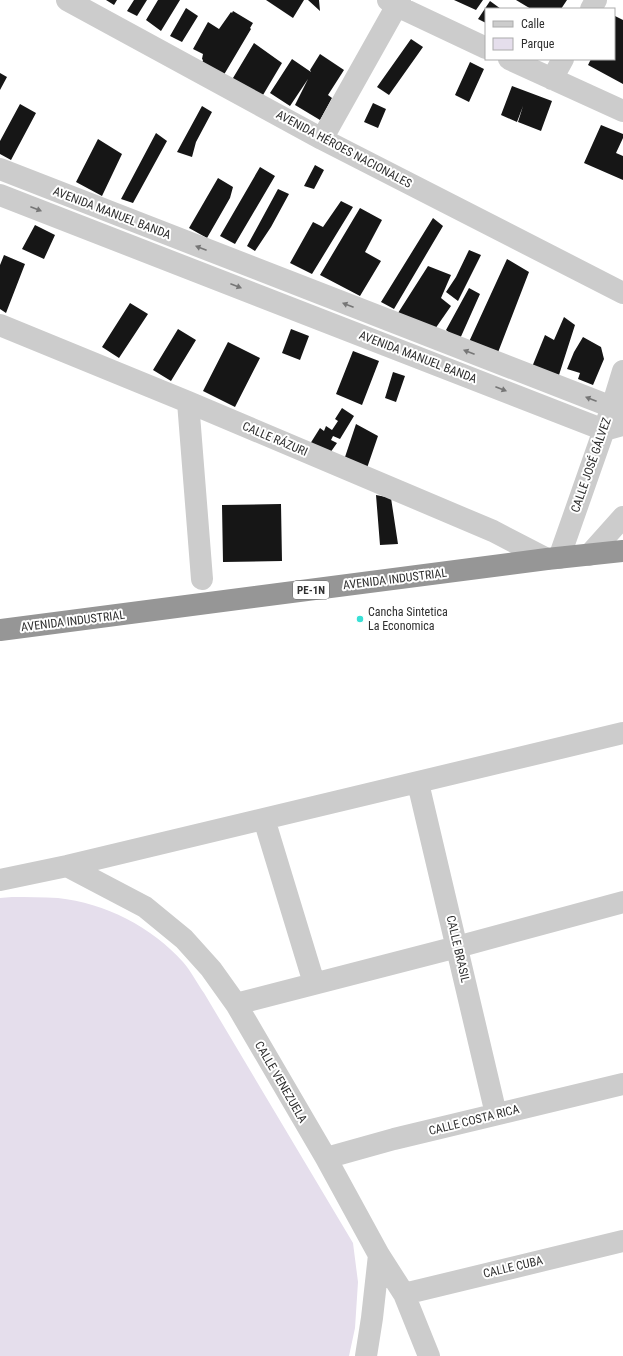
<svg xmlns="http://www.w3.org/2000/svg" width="623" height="1356" font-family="'Roboto Condensed',sans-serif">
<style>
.green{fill:#e5deec}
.building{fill:#161616}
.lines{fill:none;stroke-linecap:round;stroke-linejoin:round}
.minor{stroke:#ccc;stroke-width:22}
.highway{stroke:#969696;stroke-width:22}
.oneway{fill:#767676}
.poi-dot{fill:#38e0d6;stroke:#fff;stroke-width:1.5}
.labels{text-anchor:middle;stroke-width:4;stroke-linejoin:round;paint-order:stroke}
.shield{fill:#fff;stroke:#6d6d6d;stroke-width:1}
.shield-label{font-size:11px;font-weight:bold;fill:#2f2f2f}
.street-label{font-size:12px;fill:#2f2f2f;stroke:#fff}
.poi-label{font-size:12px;fill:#2f2f2f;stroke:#fff;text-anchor:start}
</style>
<rect width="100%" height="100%" fill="#fff"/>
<!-- green -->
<path class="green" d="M12,897C27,897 43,897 58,898C105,903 152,927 183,962C191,971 197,983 204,993L353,1243L358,1282L355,1328L349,1356H0V898Z"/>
<!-- building -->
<path class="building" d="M106,0H117L114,5Z
M134,0H147L137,16L127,11Z
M158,0H180L161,31L146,20Z
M266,0H304L293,18Z
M308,0H319L320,11Z
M454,0H483L476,10Z
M516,0H567L561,9H531Z
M490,1L501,9H486V23L478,19Z
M186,8L198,16L182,42L170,36Z
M233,11L253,23L250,28L251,29L222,78L201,67L203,60L202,59L203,54L193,49L208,22L219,29L231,12L232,13Z
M615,16L623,20V84L588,65L591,59H614V19Z
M411,39L423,47L389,95L377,87Z
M254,43L282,63L263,95L230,83Z
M320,54L344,70L328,95L332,98L320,120L295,105L308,79L290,106L270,93L292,59L311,72L310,70Z
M470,62L484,69L469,102L455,95Z
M0,73L7,77L0,90Z
M512,86L552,101L541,131L518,122L523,106L517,122L501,115Z
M373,103L386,109L378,128L364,122Z
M20,104L36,113L11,160L0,154V141Z
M202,106L212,112L196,142L192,157L177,152Z
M601,125L623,134V138L616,153L623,156V180L584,163Z
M156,133L167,141L133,203L121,199Z
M98,139L122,154L102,196L76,182Z
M315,165L324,170L314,189L304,186Z
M260,167L275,176L235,244L220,236Z
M218,178L233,187L230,198L207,238L189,228Z
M278,189L289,194L271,227L255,251L247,246Z
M341,201L353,207L312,274L290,263L313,222L323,227Z
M360,208L382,220L365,252L381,261L360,296L320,275Z
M433,218L443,226L394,309L381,302Z
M35,225L55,235L44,259L22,249Z
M469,250L481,255L458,301L446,292L456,277Z
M4,255L25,264L6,313L0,309V265Z
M507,259L529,272L497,355L468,344Z
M428,266L451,275L441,298L451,306L435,329L398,313Z
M469,288L480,294L459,341L446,330Z
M130,303L148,314L119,358L102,347Z
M564,317L575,325L559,375L532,367L545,335L554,340Z
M178,329L196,340L171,381L153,370Z
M291,329L309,336L300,360L282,353Z
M583,337L601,347L604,359L593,385L578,379L580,373L567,369L574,352Z
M228,342L260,358L235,407L203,391Z
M353,351L379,361L362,405L336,394Z
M393,372L405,376L396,402L385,398Z
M342,408L354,416L340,439L333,436L331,440L337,443L330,453L310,444L320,428L324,431L326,426L332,430L338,421L335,419Z
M356,424L378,436L367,468L345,457Z
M376,495L391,498L398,544L380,545Z
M281,504L282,561L223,562L222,505Z"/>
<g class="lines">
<!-- minor -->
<path class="minor" d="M67,0L322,139L623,293
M388,0L397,6L486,48
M591,9L596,0
M509,59L623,111
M552,79L563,59
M322,139L400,0
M0,169L612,407L623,419
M0,195L604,430L623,425
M0,325L188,402L493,531L547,559
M188,402L202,579
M589,555L623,517
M559,558L612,407L623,371
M418,783L496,1114
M264,819L314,983
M67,866L145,907L184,939L211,969L236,1004L326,1158L379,1255L404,1294L429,1356
M0,880L67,866L623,733
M236,1004L457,947L623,902
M326,1158L394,1139L623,1084
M404,1294L623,1241
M366,1356L372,1318L379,1255"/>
<!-- highway -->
<path class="highway" d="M0,630L547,559L623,551"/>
</g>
<!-- one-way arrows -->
<defs><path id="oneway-solid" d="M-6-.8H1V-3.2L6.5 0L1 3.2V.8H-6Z"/></defs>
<g class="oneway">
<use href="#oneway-solid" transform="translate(36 209) rotate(21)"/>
<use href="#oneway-solid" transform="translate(201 248) rotate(-159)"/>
<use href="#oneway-solid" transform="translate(236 286) rotate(21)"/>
<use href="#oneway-solid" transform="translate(348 305) rotate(-159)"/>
<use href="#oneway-solid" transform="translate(469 352) rotate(-159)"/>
<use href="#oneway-solid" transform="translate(501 389) rotate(21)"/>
<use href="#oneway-solid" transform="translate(591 399) rotate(-159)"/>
</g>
<!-- markers -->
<circle class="poi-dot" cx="360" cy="619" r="4"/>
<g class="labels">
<!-- shield labels -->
<rect class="shield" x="293" y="581" width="36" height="18" rx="3"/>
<g class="shield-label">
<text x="311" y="594">PE-1N</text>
</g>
<!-- street labels -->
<g class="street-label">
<text transform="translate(344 149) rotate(28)" y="4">AVENIDA HÉROES NACIONALES</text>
<text transform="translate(112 213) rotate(21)" y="4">AVENIDA MANUEL BANDA</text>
<text transform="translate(418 357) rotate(21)" y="4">AVENIDA MANUEL BANDA</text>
<text transform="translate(275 439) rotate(23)" y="4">CALLE RÁZURI</text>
<text transform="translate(591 465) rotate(-71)" y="4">CALLE JOSÉ GÁLVEZ</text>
<text transform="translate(395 579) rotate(-7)" y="4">AVENIDA INDUSTRIAL</text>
<text transform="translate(73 621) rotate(-7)" y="4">AVENIDA INDUSTRIAL</text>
<text transform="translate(458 949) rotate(77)" y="4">CALLE BRASIL</text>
<text transform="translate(281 1082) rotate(60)" y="4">CALLE VENEZUELA</text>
<text transform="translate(474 1120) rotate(-14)" y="4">CALLE COSTA RICA</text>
<text transform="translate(513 1267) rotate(-13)" y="4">CALLE CUBA</text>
</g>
<!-- poi labels -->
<g class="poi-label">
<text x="368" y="616">Cancha Sintetica<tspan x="368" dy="14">La Economica</tspan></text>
</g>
</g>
<!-- legend -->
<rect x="485" y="8" width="130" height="52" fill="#ffffff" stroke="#acacac"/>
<rect x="493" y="21" width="20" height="6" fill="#cccccc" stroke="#acacac"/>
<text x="521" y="28" font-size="12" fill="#2f2f2f">Calle</text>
<rect x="493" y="38" width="20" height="12" fill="#e5deec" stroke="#acacac"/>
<text x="521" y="48" font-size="12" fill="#2f2f2f">Parque</text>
</svg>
